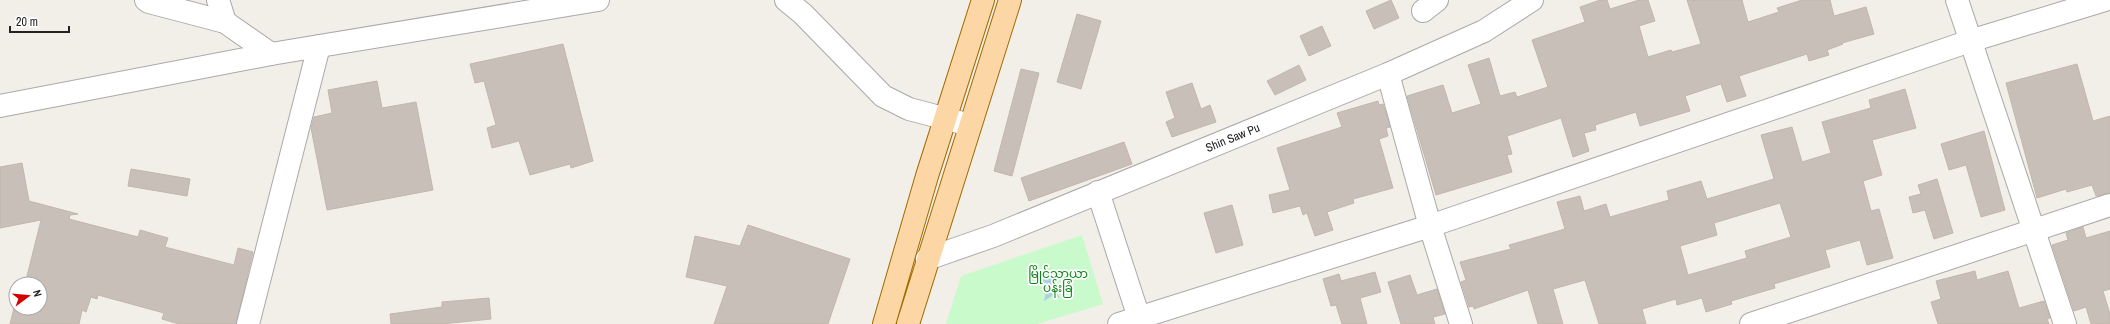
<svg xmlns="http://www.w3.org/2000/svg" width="2110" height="324" font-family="'Archivo Narrow','Noto Sans Myanmar',sans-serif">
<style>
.park{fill:#c8facc}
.water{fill:#aad3df}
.building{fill:#c7bfb8;stroke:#c4b6ab;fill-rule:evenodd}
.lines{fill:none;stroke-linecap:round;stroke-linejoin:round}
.minor-casing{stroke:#a9a9a9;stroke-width:24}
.major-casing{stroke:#a06b00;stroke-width:24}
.minor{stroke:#fff;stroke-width:22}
.major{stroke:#fcd6a4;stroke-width:22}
.labels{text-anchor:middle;stroke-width:3.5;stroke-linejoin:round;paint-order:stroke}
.street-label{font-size:12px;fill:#222;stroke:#fff}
.park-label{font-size:12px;fill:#0c8416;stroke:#fff}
</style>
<rect width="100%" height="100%" fill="#f2efe9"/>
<!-- park -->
<path class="park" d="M1082,235L1103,304L1037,324H946L961,276Z"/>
<!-- water -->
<path class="water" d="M1045,270L1049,271L1056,281C1051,290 1057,291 1060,298L1054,295L1044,301L1046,292L1038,279L1041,271Z"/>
<!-- building -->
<path class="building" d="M1391,0L1399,18L1374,29L1366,11Z
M1600,0H1607L1610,9L1639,0H1648L1655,21L1639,26L1648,57L1671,50L1672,52L1701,44L1687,0H1742L1748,22L1779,12L1777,8L1802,0H1830L1834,16L1866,7L1874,34L1842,43L1843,44L1827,50L1829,55L1809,61L1807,54L1739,76L1746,96L1727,102L1721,84L1685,96L1690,111L1640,126L1636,112L1595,125L1596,130L1584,133L1589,151L1573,157L1561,118L1507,136L1512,154L1507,155L1512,172L1436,195L1407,96L1443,85L1452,113L1481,104L1468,65L1489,58L1500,96L1515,92L1517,97L1548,87L1532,40L1585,22L1580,7Z
M1077,14L1101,21L1081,89L1057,82Z
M1322,26L1331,46L1309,56L1300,36Z
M563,44L593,161L571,168L570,164L530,175L519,141L492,148L487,128L496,125L484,81L475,83L470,64Z
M2077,64L2093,121L2110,116V193L2096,196L2092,185L2067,192L2066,189L2037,198L2006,83Z
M1299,65L1306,80L1275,95L1267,81Z
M1021,69L1039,73L1012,176L994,171Z
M377,81L382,108L416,102L433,190L327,210L311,128L314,117L332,113L328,90Z
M1192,83L1201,109L1210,105L1216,122L1172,137L1166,122L1175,118L1166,92Z
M1905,89L1916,128L1872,140L1882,175L1863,181L1871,211L1879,209L1893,258L1867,265L1860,240L1825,250L1830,267L1774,284L1775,288L1731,301L1732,304L1706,312L1702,298L1677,305L1676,299L1642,309L1646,324H1599L1585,280L1553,289L1563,324H1538L1528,290L1474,309L1473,306L1469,307L1461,282L1466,280L1460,262L1511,249L1509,245L1565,229L1557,202L1580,196L1584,211L1606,204L1610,217L1669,200L1667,191L1701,181L1707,199L1774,179L1761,135L1792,127L1802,162L1831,153L1822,122L1871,108L1869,100ZM1780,203L1791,237L1745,251L1747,258L1688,275L1680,246L1717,235L1714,223Z
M1378,101L1379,105L1383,104L1390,127L1386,128L1388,136L1379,139L1393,188L1353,199L1354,203L1327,212L1333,230L1315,236L1307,213L1303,215L1300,206L1273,213L1269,195L1290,190L1277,148L1342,127L1337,113Z
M1984,131L2005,210L1981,217L1966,165L1949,170L1941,144Z
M1124,142L1132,164L1029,201L1021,178Z
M22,163L29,201L78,214L70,215L69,219L138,237L140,230L168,238L165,247L234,265L238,248L253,252L236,324H179L162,319L164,313L98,295L97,299L91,297L86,312L82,310L79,324H10L16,300V308H40V284H25L41,220L0,228V167Z
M131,169L190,179L187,196L128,186Z
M1937,179L1953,233L1934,239L1925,210L1913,213L1909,197L1921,194L1918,185Z
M1232,205L1243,245L1216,253L1204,213Z
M748,225L850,259L828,324H714L727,286L686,277L695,236L740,246Z
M2083,227L2086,238L2110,231V289L2103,291L2110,314V324H2091L2086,307L2074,311L2052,245L2068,240L2066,233Z
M1975,271L1977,280L2008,271L2019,308L2044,301L2050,318L2047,319L2049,324H1938L1931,302L1941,299L1936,281Z
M1375,272L1381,292L1360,298L1367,324H1342L1336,305L1331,306L1323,279L1339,274L1341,281Z
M1410,275L1417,295L1437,289L1445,314L1433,317L1435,324H1401L1388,282Z
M489,298L491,319L442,324H391L390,314L442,307V302Z"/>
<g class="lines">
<defs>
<g id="minor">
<path d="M146,0L149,2L225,22L271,54"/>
<path d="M218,0L225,22"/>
<path d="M786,0L803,14L883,96L909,109L970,125"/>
<path d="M1957,0L2065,324"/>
<path d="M1423,11L1437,0"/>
<path d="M1388,74L1430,226L1461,324"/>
<path d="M0,106L271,54L598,0"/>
<path d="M1098,192L1141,324"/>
<path id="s1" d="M927,259L993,236L1388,74L1484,31L1532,0"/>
<path d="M248,324L319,46"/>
<path d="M1119,324L1430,226L1970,41L2105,0"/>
<path d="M1751,324L2110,205"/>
</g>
<path id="major" d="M884,324L927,176L983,0
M908,324L1010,0"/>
</defs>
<!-- minor casing -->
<use href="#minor" class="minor-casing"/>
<!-- major casing -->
<use href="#major" class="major-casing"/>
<!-- minor -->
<use href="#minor" class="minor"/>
<!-- major -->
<use href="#major" class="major"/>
</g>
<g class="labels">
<!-- street labels -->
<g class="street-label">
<text dy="4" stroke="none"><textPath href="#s1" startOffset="329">Shin Saw Pu</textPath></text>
</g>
<!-- park labels -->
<g class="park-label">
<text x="1058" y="278">မြိုင်သာယာ<tspan x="1058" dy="14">ပန်းခြံ</tspan></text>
</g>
</g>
<!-- north arrow -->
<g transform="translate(28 296) rotate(74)"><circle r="19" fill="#ffffff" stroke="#a7a7a7"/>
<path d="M0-3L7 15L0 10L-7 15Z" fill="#d40000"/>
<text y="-6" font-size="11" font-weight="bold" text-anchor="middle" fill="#222222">N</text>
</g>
<!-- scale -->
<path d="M10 26v6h59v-6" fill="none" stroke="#222222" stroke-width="2"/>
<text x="16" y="26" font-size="12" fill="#222222" stroke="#ffffff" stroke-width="3" paint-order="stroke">20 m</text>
</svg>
